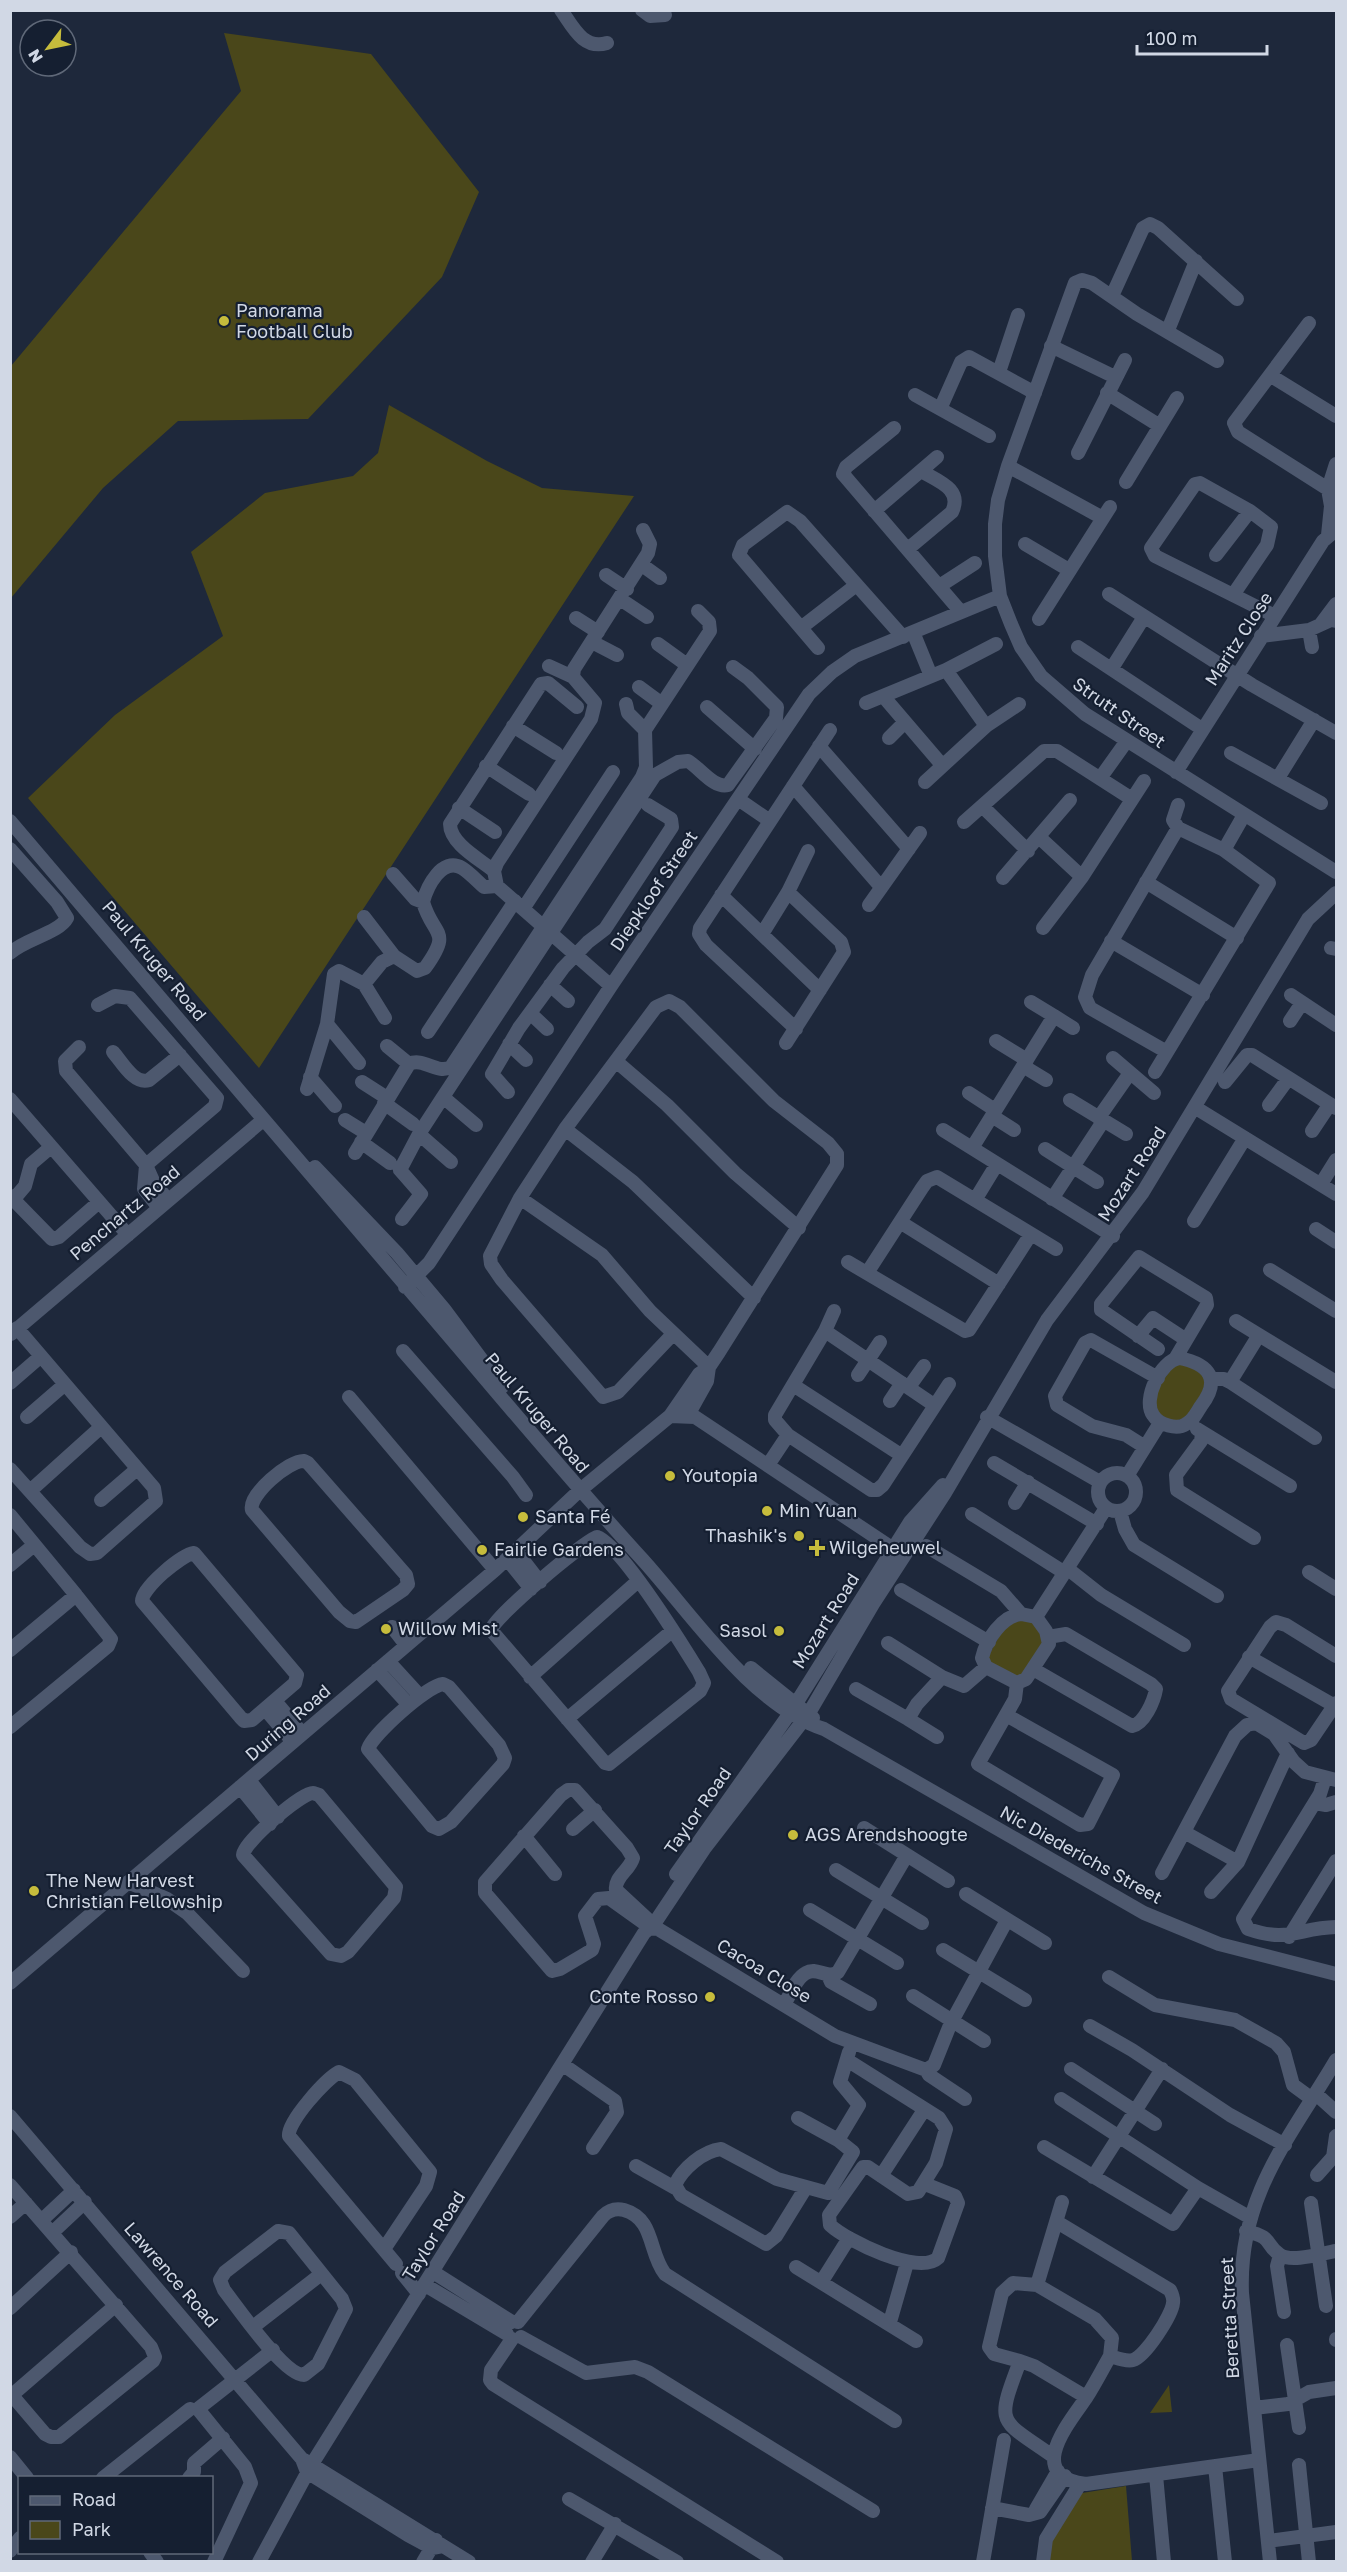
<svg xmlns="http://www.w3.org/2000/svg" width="1347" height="2572" font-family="'Golos Text',sans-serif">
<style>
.green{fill:#4a471a}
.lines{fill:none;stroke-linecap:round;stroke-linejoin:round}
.minor{stroke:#4d586e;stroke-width:14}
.poi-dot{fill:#c6bc3c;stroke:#151f31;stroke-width:2}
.labels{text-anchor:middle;stroke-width:4.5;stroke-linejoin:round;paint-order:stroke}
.poi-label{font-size:18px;fill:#d1d8e5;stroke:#151f31;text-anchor:start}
.street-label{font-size:18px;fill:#d1d8e5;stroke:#151f31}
</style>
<rect width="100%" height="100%" fill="#1e283b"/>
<!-- green -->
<path class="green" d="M224,33L371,54L479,192L442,277L308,419L178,421L103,488L11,598V366L241,91Z
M389,405L487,461L542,488L634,496L259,1068L28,798L115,715L223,636L191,552L265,493L353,476L378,453Z
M1185,1363L1206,1377L1208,1381L1190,1416L1173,1422L1156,1412L1155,1392L1174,1365Z
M1029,1619L1038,1626L1044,1642L1019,1679L986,1660L1006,1624Z
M1169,2385L1172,2412L1150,2413Z
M1126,2486L1132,2561H1049L1047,2547L1082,2493Z"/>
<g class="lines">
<!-- minor -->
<path class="minor" d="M561,10C573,27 583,50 607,43
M642,10L650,16L665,15
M1112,296L1143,228L1150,224L1158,228L1237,299
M1309,323L1234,423L1238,432L1328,489
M1168,330L1196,261
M1051,346L1115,377
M1217,361L1137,314L1092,283L1082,280L1075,283L1008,466L998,500L995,524V556L1000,596L1011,624L1021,647L1041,676L1085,714L1336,872
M999,372L1018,315
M1271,376L1336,416
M1107,393L1160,426
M915,395L989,436
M941,407L961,362L969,357L1035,393
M894,428L846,467L843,474L961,612
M1078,453L1125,360
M1008,466L1101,517
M1126,482L1177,398
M874,511L937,457
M1328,535L1331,506L1328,489L1336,464
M1025,544L1069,570
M909,548L952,512C963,489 938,481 921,471
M1216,555L1250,511
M642,565L660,578
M606,575L627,589
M941,585L975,563
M1109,594L1252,685L1336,733
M1233,595L1267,545L1271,527L1250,511L1200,483L1195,484L1151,548L1155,556L1275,616
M620,599L647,617
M576,618L598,632
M1039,619L1110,507
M1321,624L1336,604
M802,627L855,586
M1309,630L1312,647
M913,632L931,676
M1261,636L1309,630L1331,620L1336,621
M592,642L617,655
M658,644L687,665
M1078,647L1202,729
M818,648L739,555L743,545L787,512L800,521L903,637
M549,666L573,677
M1112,668L1144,617
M946,670L986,726
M639,687L662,704
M883,696L942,765
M866,703L946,670L996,644
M707,707L755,749
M513,726L556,753
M645,730L710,631L709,622L698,611
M889,738L904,723
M819,746L909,849
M1231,753L1321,803
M486,766L529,794
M1176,772L1323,541L1336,530
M1101,777L1126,742
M1278,778L1314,720
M925,782L986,726L1019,704
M793,786L881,887
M738,799L770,821
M982,806L1028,851
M459,808L495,832
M10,821C148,984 286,1146 425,1308C497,1392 567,1477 642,1559C692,1614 751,1705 824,1729L1144,1913L1219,1944L1336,1974
M964,822L1044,751H1057L1132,799
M1039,837L1082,877
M10,849L57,902L67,918C59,933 25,939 10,953
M1224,850L1244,815
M494,871C481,860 450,844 450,824L541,684L548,683L577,707
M393,874L415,899L423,902
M1003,878L1070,800
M1146,882L1237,938
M721,895L820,990
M869,905L920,833
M523,909L613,772
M364,917L394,956
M1043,928L1082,877L1144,781
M762,934L788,892L808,851
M1111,941L1203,995
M1331,948L1336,949
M364,984L385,1018
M550,985L568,1001
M611,986L497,886L494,871L497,863L591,719L595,703L573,677L574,669L648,553L650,544L643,530
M1291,995L1336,1025
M1031,1002L1054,1016
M98,1005L115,996L130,998L217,1098L215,1106L146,1165L144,1189L159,1208
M530,1013L547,1029
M1290,1021L1302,1003
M327,1024L359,1063
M796,1029L706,945L699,934L700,928L830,730
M428,1032L515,901
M996,1041L1027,1060
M786,1043L844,952L841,942L788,892
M509,1044L526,1060
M387,1046L409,1064
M79,1047L65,1061L66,1071L146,1165L154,1183L168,1200
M113,1052C122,1062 134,1085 149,1080L180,1055
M1167,1052L1090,1008L1085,997L1092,975L1178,828
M1113,1058L1154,1093
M617,1062L667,1105L735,1173L799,1228
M1023,1066L1046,1080
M1155,1072L1269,883L1224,850L1178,828L1173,820L1178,805
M310,1077L335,1106
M362,1082L387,1098
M1225,1082L1247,1055H1252L1336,1108
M307,1089L327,1024L334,974L339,971L364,984L382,962L394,956L417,971L425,968C453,929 433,937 423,902C427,887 442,856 462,868C470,873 477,881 484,887L497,886
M508,1092L492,1074L519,1028L563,968L588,942L605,929L672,827L671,819L648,805
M969,1093L995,1110
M443,1097L419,1134L451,1162
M10,1099L128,1235
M1070,1100L1126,1134
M384,1103L413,1124
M1269,1105L1288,1079
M1196,1108L1336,1194
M992,1116L1014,1130
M345,1120L366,1133
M476,1125L443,1097L655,775L678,762L688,761C700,768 714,789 728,785L776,718L777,707L748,678L733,667
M565,1129L633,1182L754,1298
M943,1130L1113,1236
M1312,1131L1330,1104
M361,1142L390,1163
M972,1148L1054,1016L1073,1028
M1045,1149L1097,1182
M355,1153L409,1064C424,1057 437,1075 451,1067L642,777L646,767L645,730L628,713L626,704
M315,1167L397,1253L444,1309L502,1387
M1321,1184L1336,1160
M10,1196L52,1239L59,1237L99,1202
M520,1198L602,1255L650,1311L709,1367L707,1381L688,1415
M14,1199L25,1186L31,1164L51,1147
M1052,1199L1100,1126L1102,1113L1130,1073
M975,1200L997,1164
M402,1219L421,1194L400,1170L419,1134
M1194,1221L1245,1138
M900,1222L999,1284
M1316,1229L1336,1242
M848,1262L965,1331L969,1330L1031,1234
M1270,1270L1336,1311
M867,1273L922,1188L927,1181L937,1177L1056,1249
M405,1287L429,1263L611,986L809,694L832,672L855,656L1000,596
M834,1311L825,1331L775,1415V1420L788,1435L871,1490H877L883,1485L949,1384
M1236,1321L1336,1382
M825,1331L934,1405
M11,1334L263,1120
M1138,1336L1153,1318L1185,1339
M1158,1349L1101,1310V1304L1139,1257L1206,1298L1207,1305L1175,1359
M403,1351L513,1477L526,1495
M1179,1358C1210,1364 1221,1380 1201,1406C1197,1412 1193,1421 1186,1424C1177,1430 1159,1425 1153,1415C1142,1399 1161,1361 1179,1358Z
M858,1375L880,1342
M1213,1379H1224L1230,1382L1315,1438
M1230,1382L1259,1335
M10,1383L40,1357
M793,1385L901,1455
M909,1387L924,1366
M349,1397L495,1570
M890,1401L902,1383
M670,1416L699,1374L709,1367L719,1352L837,1165V1154L828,1143L774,1101L680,1007L669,1001L656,1007L565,1129L520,1198L490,1256L491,1264L502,1280L603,1397L618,1392L673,1334
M27,1417L64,1385
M987,1417L1100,1482
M1197,1429L1290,1486
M1202,1434L1201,1441L1176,1475L1177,1490L1254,1538
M1145,1447L1126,1435L1092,1426L1057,1405L1055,1396L1085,1343L1091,1340L1158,1378
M304,1461L308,1463L406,1575L408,1584L403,1590L356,1622L350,1621L339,1612L252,1510C248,1495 289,1460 304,1461Z
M994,1463L1097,1524
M768,1465L788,1435
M10,1469L80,1547L90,1554L97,1553L156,1501L154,1488L17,1328
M1098 1492a19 19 0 1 1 38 0a19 19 0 1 1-38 0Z
M1127,1476L1160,1423
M30,1491L101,1427
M101,1500L137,1469
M1015,1503L1028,1482
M1120,1511L1125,1529L1134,1545L1217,1596
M972,1514L1065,1573
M10,1515L76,1595
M597,1537C621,1545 683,1646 699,1672L704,1683L700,1691L609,1764L605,1763L491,1630C495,1616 581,1544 597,1537Z
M926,1546L1001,1591L1021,1614
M516,1551L540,1582
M194,1553L297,1675L295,1683L252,1720L244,1721L241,1718L142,1601C142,1588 181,1555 194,1553Z
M507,1559L531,1589
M10,1565L34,1545
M1068,1569L1101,1595L1184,1645
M1309,1572L1336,1589
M901,1590L989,1642
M1021,1614L1036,1617L1046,1631L1049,1644L1026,1679L1017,1683L986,1667L982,1658C986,1640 1002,1616 1021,1614Z
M1036,1617L1106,1508
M392,1627L406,1645
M888,1643L942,1677
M10,1650L76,1595L111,1639L108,1646L10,1727
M1336,1656L1286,1625L1276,1622L1270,1627L1228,1691L1231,1699L1304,1743L1311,1740L1336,1703
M1249,1657L1335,1706
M388,1661L420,1696
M751,1668L813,1718
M1033,1669L1132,1726C1144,1724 1154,1701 1156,1689L1151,1684L1066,1634L1048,1637
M377,1670L409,1705
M530,1677L638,1581
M443,1684L449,1687L499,1745L505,1758L503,1764L451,1822L439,1829L432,1826L368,1749C373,1734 427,1686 443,1684Z
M856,1689L908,1719
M275,1701L302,1733
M265,1709L293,1742
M1006,1715L1113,1775L1088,1824L1080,1825L978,1764L1015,1699L1017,1683
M567,1719L672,1631
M937,1737L908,1719L917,1704L942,1677L964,1686L986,1667
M1325,1778L1320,1794L1243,1919L1248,1929C1288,1943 1298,1928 1336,1927
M249,1780L278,1817
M240,1787L270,1824
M313,1793L319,1795L396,1887L394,1898L348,1952L341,1956L331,1954L243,1855C243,1843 301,1793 313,1793Z
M1315,1803L1326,1805L1336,1802
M864,1828L948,1881
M573,1829L595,1810
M1184,1832L1238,1862
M524,1836L555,1874
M836,1870L922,1923
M1162,1873L1235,1736L1247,1725L1256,1723L1274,1734L1294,1762L1305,1772L1336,1780
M676,1874L790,1713L910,1522L943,1485
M128,1882L167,1899L187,1913L243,1971
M1211,1892L1238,1862L1288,1753
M966,1894L1045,1943
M810,1910L897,1963
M658,1929L616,1890C614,1877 630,1870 633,1858L627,1848L575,1790H568L561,1795L485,1882V1893L552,1971L560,1969L592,1950L594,1944L585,1916L598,1899L609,1898L651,1928L658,1929L835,2036L926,2070L934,2065L950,2025L1007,1920
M1289,1937L1336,1861
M943,1950L1025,2000
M828,1975L831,1982L870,2004
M1109,1977L1155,2005L1235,2020L1276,2043L1284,2052L1293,2085L1312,2099
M10,1983L495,1570L579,1491L670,1416L695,1417L904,1556
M913,1996L984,2041
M784,2005C790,1995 796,1978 806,1973C817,1966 827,1980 838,1972L907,1855
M1090,2026L1132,2050L1230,2115L1285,2145
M847,2060L939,2118L946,2129L936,2163L918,2192L908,2194L868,2167H863L829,2215L830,2225C847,2241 919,2276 938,2258L958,2203L955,2196L925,2184
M562,2064L615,2101L617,2112L593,2148
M1071,2069L1155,2124
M926,2070L929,2075L965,2099
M1316,2094L1336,2112
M1061,2099L1198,2188L1249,2217
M10,2116L302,2459L307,2472L408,2535L432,2548L443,2546
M798,2118L838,2140
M1044,2147L1173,2224L1198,2188
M636,2166L675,2188
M1317,2175L1333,2157L1336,2136
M881,2176L924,2110
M1093,2177L1162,2069
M10,2185L151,2347L155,2357L153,2361L59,2437H51L45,2434L10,2393
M805,2189L776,2236L766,2244L681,2195L675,2185C682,2169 703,2151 721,2149L777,2179L828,2193L853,2152L838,2140L859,2105L840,2082L849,2052
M1311,2203L1326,2306
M10,2217L26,2203
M42,2220L74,2190
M1057,2222L1170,2290C1172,2294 1174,2298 1173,2303C1172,2315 1145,2357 1133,2360C1126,2362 1117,2358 1110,2356
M278,2231L289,2233L342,2299L346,2309L318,2364L304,2375C284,2375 238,2308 224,2290L220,2280L225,2272Z
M1246,2231C1275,2238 1263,2243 1280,2255C1293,2263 1322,2253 1336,2251
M53,2232L85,2202
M384,2249L426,2186L430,2172L355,2080L339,2072C326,2079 287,2122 289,2136L396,2264
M1280,2255L1277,2266L1284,2312
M796,2267L916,2341
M433,2272L512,2322
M402,2273L419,2294
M822,2281L849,2238
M425,2285L507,2334
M1037,2285L1062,2202
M10,2308L71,2252
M518,2322L603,2216C609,2210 616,2208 624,2210C655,2219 648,2252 665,2274L895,2421
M890,2322L907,2263
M253,2327L320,2275
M521,2337L586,2373L635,2367L648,2372L873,2511
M512,2339L491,2370L490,2380L493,2384L777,2562
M1336,2339V2340
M1287,2345L1299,2428
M1020,2361L1034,2366L1086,2397
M12,2395L116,2305
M199,2408L273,2350
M1254,2408L1288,2404L1309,2392L1336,2388
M198,2409L245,2467L251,2483L214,2562
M10,2457L27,2478
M1054,2457C999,2418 995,2427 1020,2361L994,2354L989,2347L1002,2293L1013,2283L1037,2285L1095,2319L1112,2338L1110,2356L1105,2365C1099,2376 1093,2387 1086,2398C1068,2424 1024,2476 1086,2484L1259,2460
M304,2460L469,2562
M1299,2465L1309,2562
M1215,2466L1225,2562
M1156,2475L1164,2562
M103,2478L190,2409
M189,2478L194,2472V2463L223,2438
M569,2499L677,2562
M992,2508L1029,2515L1040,2512L1065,2476
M1036,2509L1058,2471
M1268,2541L1336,2532
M10,2551L20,2538
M150,2552L157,2562
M259,2562L312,2464L644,1933L654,1924L704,1849L809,1713L873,1604L945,1493L1047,1320L1143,1192L1308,919L1336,893
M423,2562L436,2540
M592,2562L615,2524
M983,2562L1004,2440
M1043,2562L1046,2539L1080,2484
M1270,2562L1242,2293C1238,2196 1290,2138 1336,2060"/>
</g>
<!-- markers -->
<g class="poi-dot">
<circle cx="224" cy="321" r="6"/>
<circle cx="670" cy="1476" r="6"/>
<circle cx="767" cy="1511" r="6"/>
<circle cx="523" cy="1517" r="6"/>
<circle cx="799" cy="1536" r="6"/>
<path d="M814 1539h6v6h6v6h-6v6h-6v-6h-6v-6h6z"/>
<circle cx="482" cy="1550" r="6"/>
<circle cx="386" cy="1629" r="6"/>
<circle cx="779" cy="1631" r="6"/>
<circle cx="793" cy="1835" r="6"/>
<circle cx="34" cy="1891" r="6"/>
<circle cx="710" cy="1997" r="6"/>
</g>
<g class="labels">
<!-- poi labels -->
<g class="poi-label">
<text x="236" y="317">Panorama<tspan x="236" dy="21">Football Club</tspan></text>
<text x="682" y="1482">Youtopia</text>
<text x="779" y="1517">Min Yuan</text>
<text x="535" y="1523">Santa Fé</text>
<text x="787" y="1542" text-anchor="end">Thashik's</text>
<text x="829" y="1554">Wilgeheuwel</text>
<text x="494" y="1556">Fairlie Gardens</text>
<text x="398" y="1635">Willow Mist</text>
<text x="767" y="1637" text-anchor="end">Sasol</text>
<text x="805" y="1841">AGS Arendshoogte</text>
<text x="46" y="1887">The New Harvest<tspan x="46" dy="21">Christian Fellowship</tspan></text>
<text x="698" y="2003" text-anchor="end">Conte Rosso</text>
</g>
<!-- street labels -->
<g class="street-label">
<text transform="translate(1239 639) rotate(-57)" y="6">Maritz Close</text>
<text transform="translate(1119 713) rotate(35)" y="6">Strutt Street</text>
<text transform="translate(654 891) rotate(-56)" y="6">Diepkloof Street</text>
<text transform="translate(154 961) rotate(50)" y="6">Paul Kruger Road</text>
<text transform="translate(1132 1174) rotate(-57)" y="6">Mozart Road</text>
<text transform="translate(125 1213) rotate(-40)" y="6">Penchartz Road</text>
<text transform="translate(537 1413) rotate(50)" y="6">Paul Kruger Road</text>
<text transform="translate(826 1621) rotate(-58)" y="6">Mozart Road</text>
<text transform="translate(288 1723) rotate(-41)" y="6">During Road</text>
<text transform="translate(698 1811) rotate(-55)" y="6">Taylor Road</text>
<text transform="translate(1081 1855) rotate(29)" y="6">Nic Diederichs Street</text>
<text transform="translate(764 1971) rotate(31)" y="6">Cacoa Close</text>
<text transform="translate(434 2236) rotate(-58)" y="6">Taylor Road</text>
<text transform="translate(171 2275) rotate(49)" y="6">Lawrence Road</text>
<text transform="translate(1230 2318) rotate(-93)" y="6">Beretta Street</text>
</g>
</g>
<!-- border -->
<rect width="1347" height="2572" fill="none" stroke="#d1d8e5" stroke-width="24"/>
<!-- legend -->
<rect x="18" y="2476" width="195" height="78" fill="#151f31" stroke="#606979" stroke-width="1.5"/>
<rect x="30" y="2496" width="30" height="9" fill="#4d586e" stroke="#606979" stroke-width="1.5"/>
<text x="72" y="2506" font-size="18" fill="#d1d8e5">Road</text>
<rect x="30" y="2521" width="30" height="18" fill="#4a471a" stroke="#606979" stroke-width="1.5"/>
<text x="72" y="2536" font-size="18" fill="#d1d8e5">Park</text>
<!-- north arrow -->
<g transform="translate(48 48) rotate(238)"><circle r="28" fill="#151f31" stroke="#606979" stroke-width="1.5"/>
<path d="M0-4.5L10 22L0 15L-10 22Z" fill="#c6bc3c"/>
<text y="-9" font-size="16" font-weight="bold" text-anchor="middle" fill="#d1d8e5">N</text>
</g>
<!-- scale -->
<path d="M1137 45v9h130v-9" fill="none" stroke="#d1d8e5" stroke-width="3"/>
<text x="1146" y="45" font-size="18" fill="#d1d8e5" stroke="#151f31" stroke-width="4.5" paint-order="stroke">100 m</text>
</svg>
